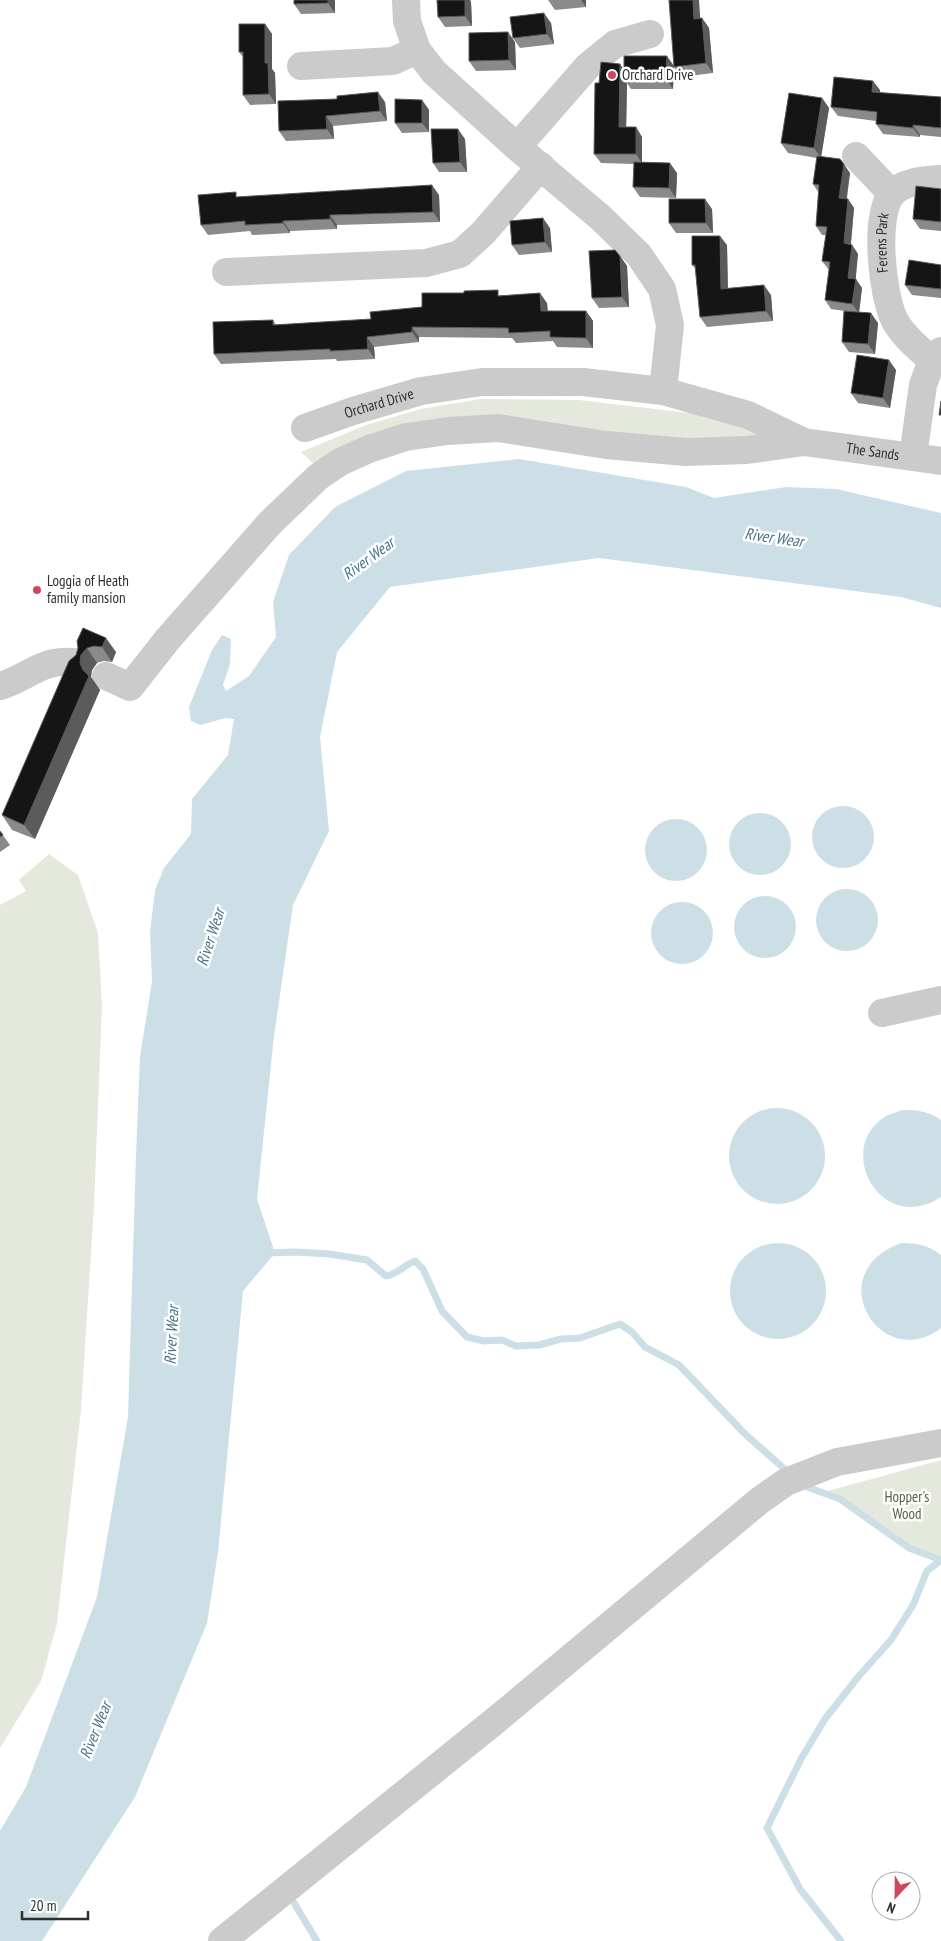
<svg xmlns="http://www.w3.org/2000/svg" width="941" height="1941" font-family="'PT Sans Narrow',sans-serif">
<style>
.green{fill:#e5e9dd}
.water{fill:#ccdfe7}
.lines{fill:none;stroke-linecap:round;stroke-linejoin:round}
.stream{stroke:#ccdfe7;stroke-width:7}
.minor{stroke:#cbcbcb;stroke-width:28}
.wall{fill:#8a8a8a}
.shaded-wall{fill:#5b5b5b}
.building{fill:#151515;stroke:#5b5b5b}
.poi-dot{fill:#cf465c;stroke:#fff;stroke-width:2}
.labels{text-anchor:middle;stroke-width:5;stroke-linejoin:round;paint-order:stroke}
.poi-label{font-size:15px;fill:#2e2e2e;stroke:#fff;text-anchor:start}
.street-label{font-size:15px;fill:#2e2e2e;stroke:#fff}
.park-label{font-size:15px;fill:#546441;stroke:#fff}
.water-label{font-size:16px;font-style:italic;fill:#467386;stroke:#fff}
</style>
<rect width="100%" height="100%" fill="#fff"/>
<!-- green -->
<path class="green" d="M481,399L579,400L698,414L766,431L769,438L722,443L497,422L317,467L301,452L366,425L421,409Z
M49,854L78,875L98,933L102,1005L94,1206L81,1410L57,1624L41,1681L0,1748V905L26,891L19,880Z
M941,1460V1560L909,1548L840,1499L824,1492Z"/>
<!-- water -->
<path class="water" d="M519,459L686,487L714,498L786,487L836,489L941,513V608L901,597L599,558L390,587L337,652L320,737L329,831L293,905L274,1036L257,1199L275,1253L243,1291L218,1552L207,1623L135,1797L42,1941H0V1831L26,1787L97,1597L128,1417L136,1155L140,1057L152,981L150,932L155,890L164,868L191,834L192,799L228,755L234,719L226,718L200,725L191,721L189,707L212,650L222,635L231,639L230,664L223,685L226,691L249,676L276,637L273,602L289,555L335,507L406,471Z
M812 837a31 31 0 1 1 62 0a31 31 0 1 1-62 0Z
M729 844a31 31 0 1 1 62 0a31 31 0 1 1-62 0Z
M645 850a31 31 0 1 1 62 0a31 31 0 1 1-62 0Z
M816 920a31 31 0 1 1 62 0a31 31 0 1 1-62 0Z
M734 927a31 31 0 1 1 62 0a31 31 0 1 1-62 0Z
M651 933a31 31 0 1 1 62 0a31 31 0 1 1-62 0Z
M729 1156a48 48 0 1 1 96 0a48 48 0 1 1-96 0Z
M902,1110C917,1110 929,1111 941,1120V1197C937,1199 932,1203 927,1204C872,1223 837,1143 888,1115C892,1113 898,1112 902,1110Z
M730 1291a48 48 0 1 1 96 0a48 48 0 1 1-96 0Z
M901,1243C917,1243 928,1245 941,1255V1328C882,1374 818,1274 901,1243Z"/>
<g class="lines">
<!-- stream -->
<path class="stream" d="M267,1253L295,1252L329,1254L367,1260L386,1276C399,1274 402,1266 415,1261L423,1269L442,1311L467,1337L484,1341L502,1340L516,1346L539,1345L561,1339L580,1338L620,1324L632,1332L645,1347L679,1365L745,1434L788,1472
M807,1487L840,1499L909,1548L941,1560
M291,1898L317,1941
M841,1941L800,1889L767,1828L801,1759L825,1719L858,1677L891,1640L913,1605L927,1571L941,1560"/>
<!-- minor -->
<g class="minor">
<path d="M406,0L407,21L417,50L434,72L517,147L601,218L639,255L662,289L670,325L663,391"/>
<path d="M301,66L393,61L417,50"/>
<path d="M517,147L588,66L615,44L650,34"/>
<path d="M856,156L892,194"/>
<path d="M226,272L426,263L460,254L483,233L541,166"/>
<path id="s1" d="M932,360C918,348 904,337 895,321C882,296 874,218 891,195C902,181 925,180 941,179"/>
<path id="s2" d="M305,428L353,411L421,391L482,382H583L663,391L748,415L804,442"/>
<path d="M913,456L923,385L932,360L941,351"/>
<path id="s3" d="M106,676L130,687L167,640L270,523L318,477L340,462L369,449L406,437L448,431L498,428L606,445L686,452L747,450L804,442L941,461"/>
<path d="M0,686C27,678 42,659 73,662"/>
<path d="M882,1013L941,1000"/>
<path d="M222,1941L496,1720L759,1501L786,1482L837,1462L941,1443"/>
</g>
</g>
<!-- wall -->
<path class="wall" d="M335,0V13L301,14L294,4Z
M437,0H470L471,2L472,26L445,27L438,17Z
M548,0H589H586V7L555,10Z
M700,18H702L709,28L713,73L681,77L674,67Z
M551,23L554,44L520,48L513,38Z
M265,24L272,34V69L275,73L276,104L250,105L243,95V57L239,52Z
M515,42L516,70L476,71L469,61Z
M674,66L673,89H631L627,83L626,127H636L642,137V162L677,173L676,198L640,197L633,187L634,164L601,163L594,154L599,83L624,69Z
M880,90V93L941,97V137L920,135V137L883,134L876,124V121L838,116L831,107Z
M822,98L829,108L821,156L850,173L847,199H848L854,208L851,244L852,245L858,254L855,279L862,288L859,312L878,323L875,354L849,352L842,342L851,312L831,309L825,300L829,270L822,261L826,235H822L816,226L819,193L813,184L817,158L788,153L781,143Z
M422,100L429,110V132L402,133L395,123Z
M278,101L385,102L387,121L333,126L334,139L286,141L279,131Z
M465,139L467,172H439L433,163Z
M941,189V231L920,229L913,219Z
M439,195L440,222L337,225V229L290,231V233L252,235L250,231L208,235L201,225L240,197Z
M712,209L713,233H676L669,223Z
M550,228L552,252L519,255L512,245Z
M727,245L728,288L771,295L773,321L707,327L700,317L695,268L692,265Z
M620,256L627,266L629,307L599,308L592,298Z
M941,265V298L912,295L905,285Z
M502,295L547,303L548,311H586L593,321V348L557,347L553,341L516,343L512,338L419,337V342L374,347L375,359L337,361L336,359L221,364L214,354L273,320L276,325L371,319L422,307Z
M896,370L890,408L858,403L851,393Z
M83,628L116,652L112,662L104,661L97,663L92,670L91,677L100,690L35,839L12,830L2,815L76,655Z
M0,831L10,845L0,852Z"/>
<!-- shaded-wall -->
<path class="shaded-wall" d="M328,0H335V13L328,3Z
M465,0H470L471,2L472,26L465,16Z
M581,0H586V7Z
M693,0H699L701,29L694,19Z
M544,13L551,23L554,44L547,34Z
M702,18L709,28L713,73L706,63Z
M265,24L272,34V69L275,73L276,104L269,94L265,63Z
M508,32L515,42L516,70L509,60Z
M667,56L674,66L673,89L666,79Z
M620,64L627,74L624,79L627,83L626,137L619,127Z
M873,81L880,90L879,102L872,92Z
M378,92L385,102L387,121L380,111Z
M822,98L829,108L821,158L814,148Z
M422,100L429,110V132L422,123Z
M326,116L333,126L334,139L327,129Z
M913,125L920,135V137L913,128Z
M636,127L642,137V164L636,154Z
M458,129L465,139L467,172L460,162Z
M670,163L677,173L676,198L669,188Z
M844,164L850,173L845,207L839,198Z
M432,185L439,195L440,222L433,212Z
M705,199L712,209L713,233L706,223Z
M848,199L854,208L850,252L844,243Z
M330,215L337,225V229L330,219Z
M543,218L550,228L552,252L545,242Z
M283,221L290,231V233L283,223Z
M720,236L727,245L728,299L721,289Z
M852,245L858,254L855,287L848,278Z
M620,256L627,266L629,307L622,297Z
M856,279L862,288L859,313L852,304Z
M764,285L771,295L773,321L766,311Z
M540,293L547,303L548,320L541,311Z
M586,311L593,321V348L586,338Z
M871,313L878,323L875,354L868,344Z
M412,327L419,337V342L412,332Z
M367,337L374,347L375,359L368,349Z
M889,360L896,370L890,408L883,398Z
M106,638L116,652L112,662L102,647Z
M87,648L97,663L92,670L91,677L100,690L35,839L24,825L83,670L80,663L81,655Z"/>
<!-- building -->
<path class="building" d="M294,0H328V3L294,4Z
M437,0H465V16L438,17Z
M669,0H693L694,19L702,18L706,63L674,67Z
M544,13L547,34L513,38L510,17Z
M239,24H265V63H268L269,94L243,95V52H239Z
M508,32L509,60L469,61V33Z
M624,56H667L666,79H624Z
M601,62L620,64L619,127H636V154H594L595,83H599Z
M834,77L873,81L872,92L941,97V128L913,125V128L876,124L877,112L831,107Z
M378,92L380,111L326,116L327,129L279,131L278,101L337,99V96Z
M789,93L822,98L814,148L781,143Z
M395,99L422,100V123H395Z
M431,129H458L460,162L433,163Z
M817,156L840,159L844,164L839,198L848,199L844,243L852,245L848,278L856,279L852,304L825,300L830,262L822,261L827,227L816,226L819,185L813,184Z
M634,162L670,163L669,188L633,187Z
M432,185L433,212L330,215V219L283,221V223L245,225V221L201,225L198,195L236,192V197Z
M916,186L941,189V222L913,219Z
M669,199H705L706,223H669Z
M543,218L545,242L512,245L510,221Z
M692,236H720L721,289L764,285L766,311L700,317L695,265H692Z
M615,250L620,256L622,297L592,298L589,251Z
M909,260L941,265V289L905,285Z
M498,290V296L540,293L541,311H586V338L550,337V331L509,333L508,328L412,327V332L367,337L368,349L330,351V349L214,354L213,322L273,320V325L371,319L370,312L422,307V293H464V291Z
M844,311L871,313L868,344L842,342Z
M857,355L889,360L883,398L851,393Z
M941,401V415H939Z
M83,628L106,638L102,647L94,646L87,648L81,655L80,663L83,670L89,676L24,825L2,815L69,661L76,655L78,648L77,641Z
M0,831L3,835L0,837Z"/>
<!-- markers -->
<g class="poi-dot">
<circle cx="612" cy="75" r="5"/>
<circle cx="37" cy="590" r="5"/>
</g>
<g class="labels">
<!-- poi labels -->
<g class="poi-label">
<text x="622" y="80">Orchard Drive</text>
<text x="47" y="586">Loggia of Heath<tspan x="47" dy="17">family mansion</tspan></text>
</g>
<!-- street labels -->
<g class="street-label">
<text dy="5" stroke="none"><textPath href="#s1" startOffset="134">Ferens Park</textPath></text>
<text dy="5" stroke="none"><textPath href="#s2" startOffset="78">Orchard Drive</textPath></text>
<text dy="5" stroke="none"><textPath href="#s3" startOffset="876">The Sands</textPath></text>
</g>
<!-- park labels -->
<g class="park-label">
<text x="907" y="1502">Hopper's<tspan x="907" dy="17">Wood</tspan></text>
</g>
<!-- water labels -->
<g class="water-label">
<text transform="translate(774 537) rotate(8)" y="6">River Wear</text>
<text transform="translate(368 558) rotate(-36)" y="6">River Wear</text>
<text transform="translate(210 937) rotate(-72)" y="6">River Wear</text>
<text transform="translate(171 1335) rotate(-87)" y="6">River Wear</text>
<text transform="translate(95 1730) rotate(-68)" y="6">River Wear</text>
</g>
</g>
<!-- north arrow -->
<g transform="translate(896 1896) rotate(202)"><circle r="24" fill="#ffffff" stroke="#ababab"/>
<path d="M0-4L9 19L0 12L-9 19Z" fill="#cf465c"/>
<text y="-8" font-size="14" font-weight="bold" text-anchor="middle" fill="#2e2e2e">N</text>
</g>
<!-- scale -->
<path d="M22 1911v8h66v-8" fill="none" stroke="#2e2e2e" stroke-width="2.5"/>
<text x="30" y="1911" font-size="15" fill="#2e2e2e" stroke="#ffffff" stroke-width="4" paint-order="stroke">20 m</text>
</svg>
